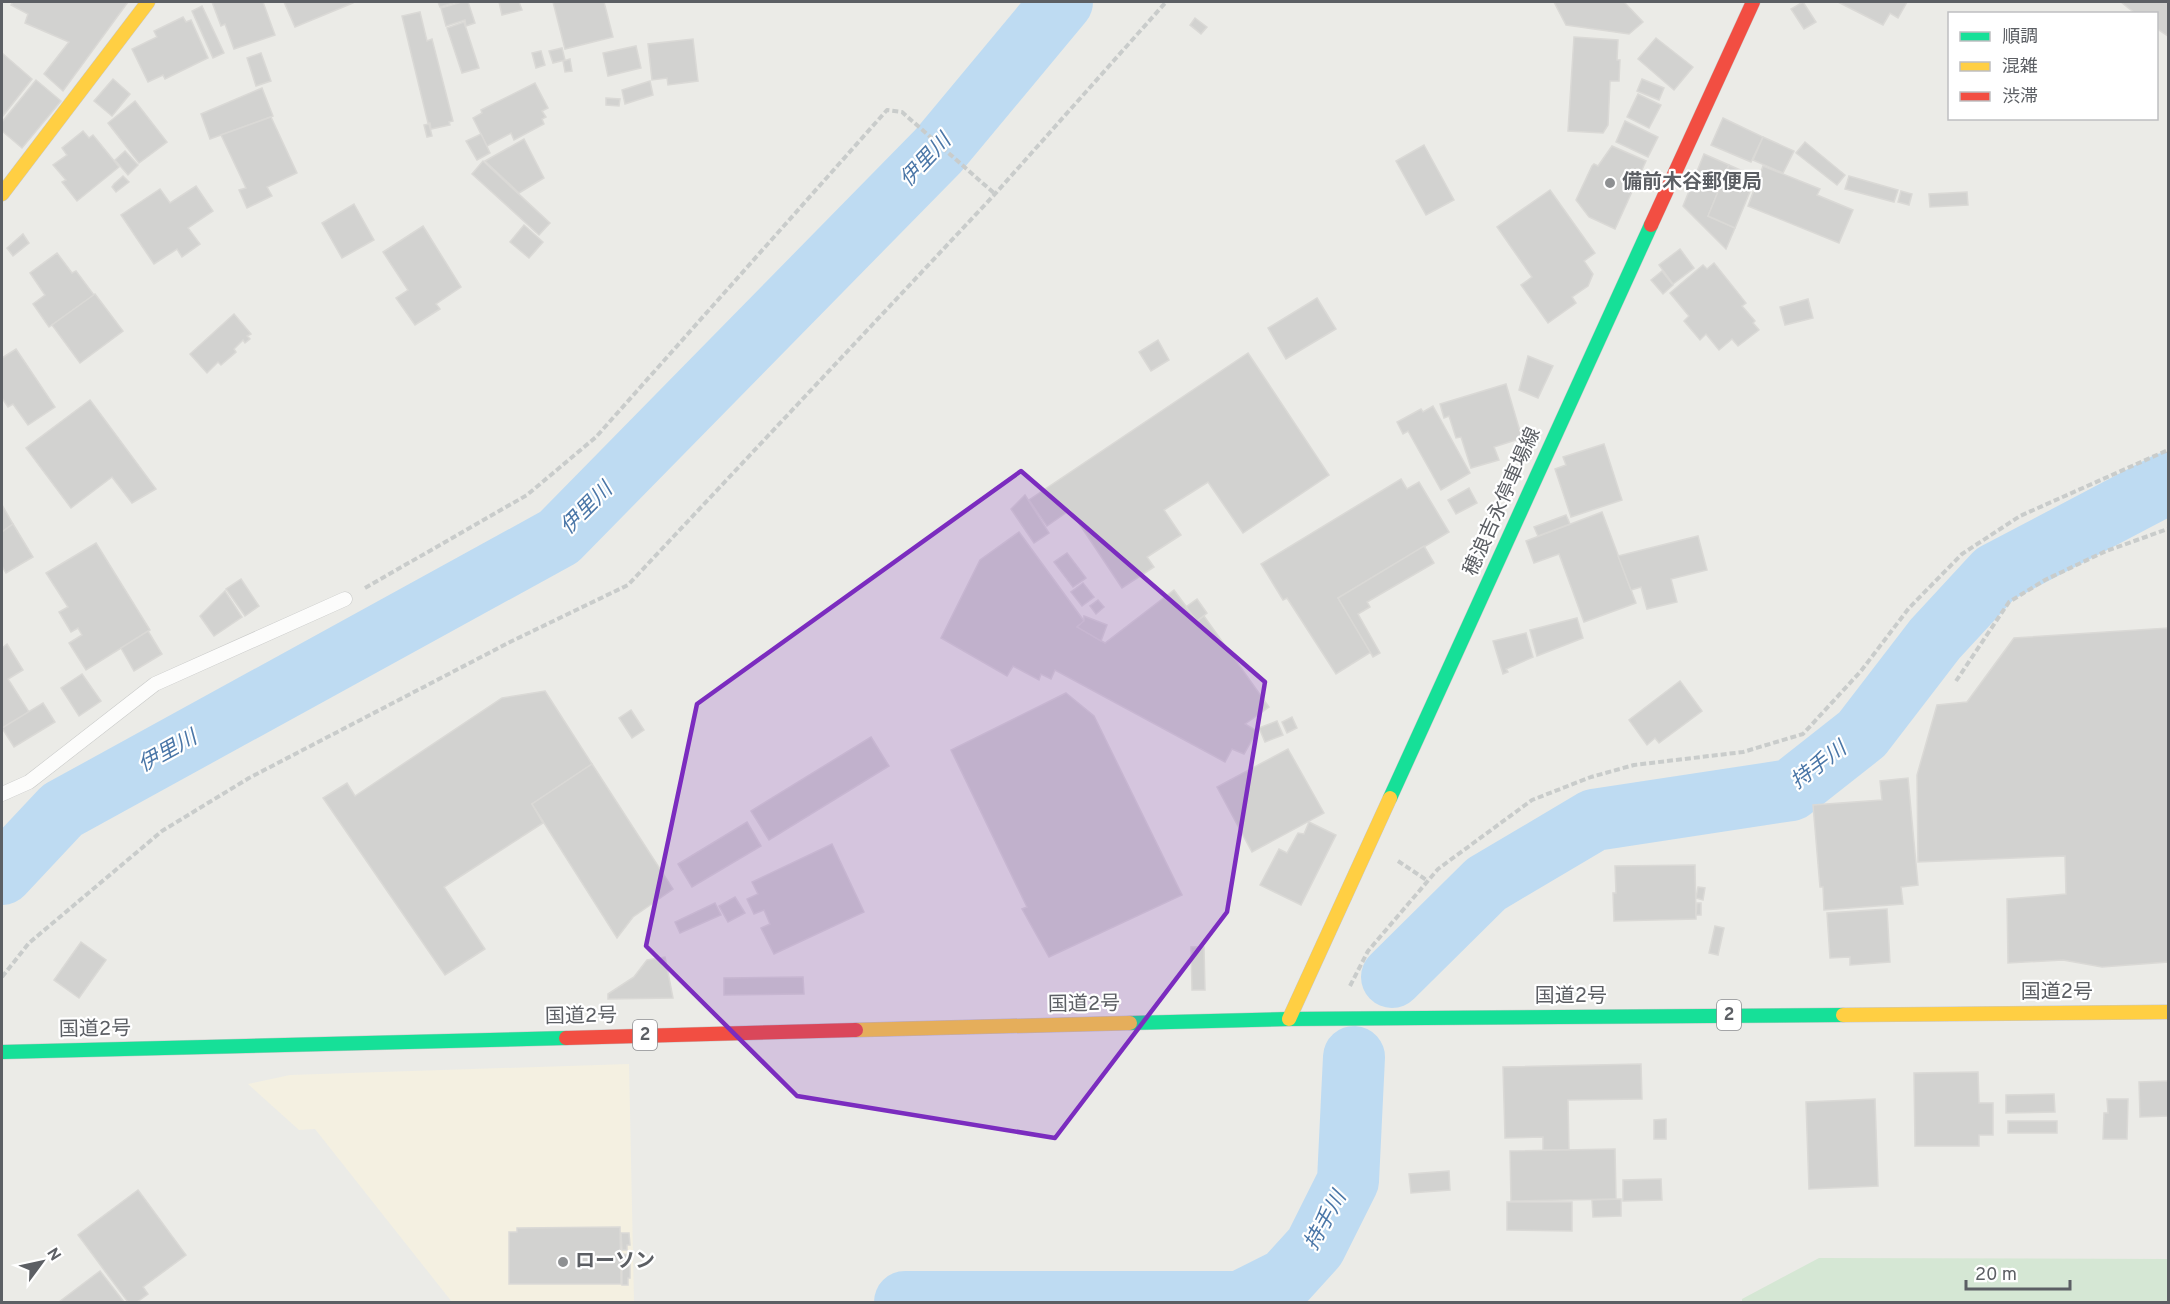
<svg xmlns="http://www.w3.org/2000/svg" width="2170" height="1304" viewBox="0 0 2170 1304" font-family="Overpass,'Noto Sans JP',sans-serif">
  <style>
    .commercial { fill: #f4f0e1 }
    .green { fill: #d5e7d4 }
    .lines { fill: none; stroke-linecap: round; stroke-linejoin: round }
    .river { stroke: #bedbf2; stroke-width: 62 }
    .building { fill: #d2d2d0; stroke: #dad9d6; stroke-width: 1.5 }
    .lane-casing { stroke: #c8c9c8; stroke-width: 15 }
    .fast-casing { stroke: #c7c7c7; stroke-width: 15 }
    .slow-casing { stroke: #c7c7c7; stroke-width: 15 }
    .jam-casing { stroke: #c7c7c7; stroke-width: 15 }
    .path { stroke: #c9cccb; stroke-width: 4; stroke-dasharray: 6 3; stroke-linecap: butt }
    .lane { stroke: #fcfcfb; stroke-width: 14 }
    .fast { stroke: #16e098; stroke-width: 14 }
    .slow { stroke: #ffcf43; stroke-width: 14 }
    .jam { stroke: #f24e42; stroke-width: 14 }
    .marked { fill: #7b2cbf; fill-opacity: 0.2; stroke: #7b2cbf; stroke-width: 4.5; stroke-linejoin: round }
    .poi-dot { fill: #8e9092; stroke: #fff; stroke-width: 2 }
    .labels { text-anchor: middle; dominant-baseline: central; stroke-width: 4.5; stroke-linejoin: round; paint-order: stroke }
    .shield { fill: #fff; stroke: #8d8f92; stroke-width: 1.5 }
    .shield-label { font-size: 18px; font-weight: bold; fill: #5c5f64 }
    .poi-label { font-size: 20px; font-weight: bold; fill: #5c5f64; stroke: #fff; text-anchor: start }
    .street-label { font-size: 20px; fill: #5c5f64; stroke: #fff }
    .water-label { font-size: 21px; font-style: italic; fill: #4a76a7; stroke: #fff }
  </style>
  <rect width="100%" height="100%" fill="#ebebe7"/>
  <polygon class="commercial" points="629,1064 634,1302 452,1302 315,1129 299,1130 248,1084 290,1075"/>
  <polygon class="green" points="1819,1258 2168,1259 2168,1302 1742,1302 1742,1299"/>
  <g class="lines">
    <g class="river">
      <polyline points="2,874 62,810 559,537 938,151 1062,2"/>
      <polyline points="1392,977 1486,884 1594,820 1791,790 1862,734 1935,639 1995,574 2168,483"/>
      <polyline points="905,1302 1240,1302 1286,1279 1315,1247 1348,1181 1354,1057"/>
    </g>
  </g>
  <g class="building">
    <polygon points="13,2 128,2 63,91 44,74 69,42 25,23 28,14 11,5"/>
    <polygon points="212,2 263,2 275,35 234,49 225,24 221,26"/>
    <polygon points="284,2 353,2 353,3 295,27"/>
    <polygon points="438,2 456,2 440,7"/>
    <polygon points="462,2 468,2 475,23 466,26 465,20 446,26 441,8"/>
    <polygon points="499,2 519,2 522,10 502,15"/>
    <polygon points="553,2 604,2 613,37 565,49"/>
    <polygon points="1554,2 1624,2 1643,22 1629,34 1566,25"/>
    <polygon points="1803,2 1816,22 1804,29 1791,9"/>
    <polygon points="1838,2 1907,2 1898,18 1890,13 1883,25"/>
    <polygon points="2121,2 2168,2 2168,36 2156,28 2156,14 2136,14"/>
    <polygon points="202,6 224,53 213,58 192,11"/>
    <polygon points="420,12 427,41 432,39 453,121 449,122 450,125 431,129 430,123 428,123 402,16"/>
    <polygon points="183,17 186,22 191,20 208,58 165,79 163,75 148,82 132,49 157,37 154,31"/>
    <polygon points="1195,18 1207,27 1201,34 1190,25"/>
    <polygon points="464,22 479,68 462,73 447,28"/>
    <polygon points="1574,37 1618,40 1617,60 1620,60 1619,81 1610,81 1608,125 1603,133 1568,131"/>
    <polygon points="1656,38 1693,67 1674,90 1638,59"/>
    <polygon points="693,39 698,81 668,85 667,78 652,80 648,44"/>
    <polygon points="636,46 641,68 608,76 603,53"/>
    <polygon points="562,48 565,60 553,63 549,51"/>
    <polygon points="541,51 545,65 536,68 532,53"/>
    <polygon points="2,53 32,79 2,117"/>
    <polygon points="261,53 271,81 256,86 247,58"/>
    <polygon points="570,59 572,71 565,72 563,61"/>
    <polygon points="113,79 130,94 112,116 94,101"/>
    <polygon points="1642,79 1664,88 1659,100 1637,91"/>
    <polygon points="36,80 61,101 22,148 2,131 2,122"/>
    <polygon points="650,81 653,95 625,104 622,90"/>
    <polygon points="535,83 548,108 542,111 546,117 542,119 544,124 514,140 511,133 487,146 473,118 482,113 481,110"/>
    <polygon points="262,88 273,116 210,139 201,114"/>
    <polygon points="1638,94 1661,105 1649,128 1627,117"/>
    <polygon points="606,98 620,99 619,106 606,105"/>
    <polygon points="135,101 167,142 139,163 108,123"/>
    <polygon points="271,117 297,173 267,187 272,196 247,208 239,190 246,188 221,135"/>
    <polygon points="1723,118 1763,137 1751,162 1711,145"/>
    <polygon points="1625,121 1658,137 1648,157 1616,142"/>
    <polygon points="429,124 432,136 427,137 424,125"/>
    <polygon points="83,131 89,138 93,135 119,167 77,201 62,182 66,180 53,165 67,155 62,148"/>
    <polygon points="481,134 490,153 477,160 466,141"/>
    <polygon points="1763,137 1794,151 1783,173 1753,160"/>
    <polygon points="524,139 544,178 519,193 485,161"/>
    <polygon points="1805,142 1845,175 1837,185 1796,153"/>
    <polygon points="1424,145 1454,200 1426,215 1396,161"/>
    <polygon points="1612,146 1646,161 1615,229 1589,217 1576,200 1592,166 1594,164 1598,166"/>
    <polygon points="125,151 138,165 128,175 115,160"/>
    <polygon points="1704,154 1729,165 1708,216 1735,228 1726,249 1683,206"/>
    <polygon points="483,161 550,223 539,235 472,174"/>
    <polygon points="1729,165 1756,177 1735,228 1708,216"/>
    <polygon points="1763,166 1820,189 1817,195 1853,210 1839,243 1748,206"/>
    <polygon points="123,176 129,182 116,192 112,187 114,184"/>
    <polygon points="1849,176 1898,190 1894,202 1845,189"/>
    <polygon points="196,186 213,211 188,228 200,244 182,257 177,249 154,264 121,215 160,189 170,203"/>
    <polygon points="1550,190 1595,253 1584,261 1593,274 1588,286 1572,297 1576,303 1548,323 1521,285 1532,277 1497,227"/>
    <polygon points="1901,191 1912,194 1909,205 1898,202"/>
    <polygon points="1967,192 1968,205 1930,207 1929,194"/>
    <polygon points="354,204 374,240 342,258 322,223"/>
    <polygon points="524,225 543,242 529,258 510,242"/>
    <polygon points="423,226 461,287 436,304 440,309 415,325 396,298 408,290 383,252"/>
    <polygon points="23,234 29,243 13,256 7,248"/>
    <polygon points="1680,249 1694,268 1673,284 1659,265"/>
    <polygon points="57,253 72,273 76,271 94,295 49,327 33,304 45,295 30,273"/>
    <polygon points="1714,263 1746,303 1742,306 1755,321 1753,323 1759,330 1738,346 1732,339 1719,350 1706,334 1700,340 1684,321 1689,316 1670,293 1703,265 1707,269"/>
    <polygon points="1662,271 1673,285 1663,294 1651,280"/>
    <polygon points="95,294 123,331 80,363 52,325"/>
    <polygon points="1317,298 1336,329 1286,359 1268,328"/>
    <polygon points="1808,299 1813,318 1785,325 1780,307"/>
    <polygon points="234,314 251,334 247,336 250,339 245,343 243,340 234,349 236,352 221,365 218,362 207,373 190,354"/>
    <polygon points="1158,340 1169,360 1151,371 1139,352"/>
    <polygon points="16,349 55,407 28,425 13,404 8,407 2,398 2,358"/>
    <polygon points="1248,353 1329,475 1243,533 1208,482 1164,510 1181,535 1147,557 1154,567 1122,588 1070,510 1047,526 1029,500"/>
    <polygon points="1528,356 1553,366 1538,398 1519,390"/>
    <polygon points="1506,384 1522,438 1494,447 1499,460 1471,468 1461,437 1456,438 1449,416 1444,418 1440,404"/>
    <polygon points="90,400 156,489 132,503 112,477 71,508 26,448"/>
    <polygon points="1433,406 1470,473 1441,490 1408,431 1403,434 1397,422 1421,409 1423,412"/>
    <polygon points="1604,444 1622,500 1571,517 1555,469 1566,465 1563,457"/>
    <polygon points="1401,479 1407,489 1419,482 1449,532 1338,598 1371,652 1336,674 1287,598 1283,600 1261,564"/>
    <polygon points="1469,488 1477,503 1456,514 1448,500"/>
    <polygon points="1025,495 1049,533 1034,543 1011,509"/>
    <polygon points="2,505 13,524 2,532"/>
    <polygon points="1602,512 1636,603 1584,622 1559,554 1534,563 1526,541"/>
    <polygon points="1566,515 1570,524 1538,536 1534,527"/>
    <polygon points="13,524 33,557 6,573 2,566 2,532"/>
    <polygon points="1019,532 1084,621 1077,627 1105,643 1174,590 1197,621 1204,616 1269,707 1245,724 1257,731 1244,754 1232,749 1225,762 1055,670 1051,679 1041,674 1039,680 1013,666 1007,676 941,638 980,560"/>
    <polygon points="1698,536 1707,570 1671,579 1677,602 1647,609 1641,587 1631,590 1618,556"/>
    <polygon points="96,543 150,630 86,670 69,643 82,635 78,628 71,632 59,612 68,607 46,573"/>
    <polygon points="1424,546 1434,563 1367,602 1370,607 1358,614 1380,653 1373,657 1338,598"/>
    <polygon points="1067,553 1086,578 1073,587 1054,562"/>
    <polygon points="241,579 259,606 245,616 226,589"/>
    <polygon points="1083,583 1094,597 1082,606 1071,592"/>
    <polygon points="225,591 242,617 214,636 200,616"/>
    <polygon points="1197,599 1207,613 1197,621 1186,607"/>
    <polygon points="1098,600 1104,607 1096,614 1090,606"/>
    <polygon points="1084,616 1107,625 1101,641 1077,627 1084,621"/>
    <polygon points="1577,618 1583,638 1537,656 1530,630"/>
    <polygon points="2168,628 2168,962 2102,967 2063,960 2008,963 2007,899 2066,894 2065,856 1918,862 1917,775 1937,705 1967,702 2014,638"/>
    <polygon points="148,631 162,654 134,671 121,648"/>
    <polygon points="1526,633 1533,657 1506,669 1508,672 1503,674 1493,641"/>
    <polygon points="7,644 23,670 8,679 29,712 2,729 2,648"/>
    <polygon points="82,674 101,701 79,716 61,688"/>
    <polygon points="1680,681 1702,711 1659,743 1655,738 1647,745 1629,720"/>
    <polygon points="545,691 592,764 532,804 543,823 444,887 485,949 445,975 323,798 347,783 355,796 502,698"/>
    <polygon points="1066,693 1094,716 1182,895 1049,957 1022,909 1027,907 951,750"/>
    <polygon points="43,703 55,722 14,747 2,728"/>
    <polygon points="631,710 644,730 632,738 619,718"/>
    <polygon points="1292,717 1297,728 1287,733 1282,722"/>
    <polygon points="1277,721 1283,735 1265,742 1259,728"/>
    <polygon points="871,737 889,766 769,840 751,811"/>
    <polygon points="1288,749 1324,813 1252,852 1217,787"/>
    <polygon points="592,764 673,889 633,917 617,938 532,804"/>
    <polygon points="1908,778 1918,885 1901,887 1903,904 1824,910 1823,887 1820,887 1813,805 1882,800 1880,781"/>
    <polygon points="747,822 761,846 692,887 678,864"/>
    <polygon points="1309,822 1336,835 1301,905 1260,885 1279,849 1287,853 1298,833 1304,834"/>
    <polygon points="832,844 864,912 774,954 761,928 770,924 764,910 754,914 747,899 758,894 752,882"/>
    <polygon points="1695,865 1696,919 1614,921 1613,893 1616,893 1615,866"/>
    <polygon points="1698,887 1705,888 1703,900 1696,898"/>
    <polygon points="735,897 745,913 728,922 719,906"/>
    <polygon points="715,903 721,915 680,933 675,922"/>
    <polygon points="1697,903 1701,903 1701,915 1696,915"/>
    <polygon points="1887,909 1890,962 1850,965 1850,957 1830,958 1827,913"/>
    <polygon points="1715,926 1724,928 1718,955 1709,953"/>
    <polygon points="81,942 106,960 79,998 54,980"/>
    <polygon points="1191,947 1204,947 1205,990 1192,990"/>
    <polygon points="665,957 673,998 608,999 608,994 634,977 647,960"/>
    <polygon points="803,977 804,994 724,995 724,978"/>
    <polygon points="1641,1064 1642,1099 1568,1100 1569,1150 1543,1150 1543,1137 1505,1138 1503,1067"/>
    <polygon points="1978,1072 1979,1103 1993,1103 1993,1135 1979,1135 1979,1146 1915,1146 1914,1073"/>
    <polygon points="2168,1081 2168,1116 2140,1117 2139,1082"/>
    <polygon points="2054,1094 2055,1112 2006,1113 2006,1095"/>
    <polygon points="1875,1099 1878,1186 1809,1189 1806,1102"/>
    <polygon points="2107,1099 2128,1099 2127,1139 2103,1139 2104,1113 2108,1113"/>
    <polygon points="1666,1119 1666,1139 1654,1139 1654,1120"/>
    <rect x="2008" y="1121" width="49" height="12"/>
    <polygon points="1615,1149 1616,1199 1511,1201 1510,1151"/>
    <polygon points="1449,1171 1450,1190 1411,1193 1409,1174"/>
    <polygon points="1661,1179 1662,1200 1623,1201 1623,1180"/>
    <polygon points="138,1190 186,1255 143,1287 148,1294 137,1302 128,1302 78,1235"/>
    <polygon points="1621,1199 1621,1216 1593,1217 1592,1200"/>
    <polygon points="1507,1202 1572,1202 1572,1231 1507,1230"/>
    <polygon points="620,1227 621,1284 509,1284 509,1232 517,1232 517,1228"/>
    <polygon points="621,1233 629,1233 630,1245 627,1245 627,1250 622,1250"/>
    <polygon points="622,1254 630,1255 630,1278 628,1278 628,1285 622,1285"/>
    <polygon points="100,1271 124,1302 59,1302"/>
  </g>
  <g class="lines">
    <g class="lane-casing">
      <polyline id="lane" points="2,794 29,782 155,684 345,599"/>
    </g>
    <g class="fast-casing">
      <g id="fast">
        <polyline points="1390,798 1651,225"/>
        <polyline points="1130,1023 1289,1019 1843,1015"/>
        <polyline points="2,1052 566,1038"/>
      </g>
    </g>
    <g class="slow-casing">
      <g id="slow">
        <polyline points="2,194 148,2"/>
        <polyline points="1843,1015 2168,1012"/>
        <polyline points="1289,1019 1390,798"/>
        <polyline points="856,1030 1130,1023"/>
      </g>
    </g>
    <g class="jam-casing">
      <g id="jam">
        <polyline points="1651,225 1753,2"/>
        <polyline points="566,1038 856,1030"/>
      </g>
    </g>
    <g class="path">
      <polyline points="365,588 527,495 596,437 887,110 902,112 995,194"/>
      <polyline points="1956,681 2009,602 2045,580 2106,551 2168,529"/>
      <polyline points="1398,861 1428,881"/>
      <polyline points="2,977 29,943 162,831 249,778 510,642 628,585 995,194 1166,2"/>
      <polyline points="1350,986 1368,951 1438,869 1532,800 1591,777 1634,765 1743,752 1803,734 1861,671 1909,608 1962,554 2020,516 2168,450"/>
    </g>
    <use href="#lane" class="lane"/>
    <use href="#fast" class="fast"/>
    <use href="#slow" class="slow"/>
    <use href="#jam" class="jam"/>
  </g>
  <path class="marked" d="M1021 471 1265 682 1227 912 1055 1138 797 1096 646 946 697 704Z"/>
  <g class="poi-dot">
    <circle cx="1610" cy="183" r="6"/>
    <circle cx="563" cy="1262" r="6"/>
  </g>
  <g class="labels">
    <g class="shield">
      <rect x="1717" y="1000" width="24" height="30" rx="4.5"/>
      <rect x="633" y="1020" width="24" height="30" rx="4.5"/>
    </g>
    <g class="shield-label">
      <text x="1729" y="1015">2</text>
      <text x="645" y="1035">2</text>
    </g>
    <g class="poi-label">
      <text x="1622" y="183">備前木谷郵便局</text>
      <text x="575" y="1262">ローソン</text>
    </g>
    <g class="street-label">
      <text transform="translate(1503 502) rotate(-66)">穂浪吉永停車場線</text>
      <text x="2057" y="993">国道2号</text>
      <text x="1571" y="997">国道2号</text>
      <text transform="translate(1084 1005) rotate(-1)">国道2号</text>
      <text transform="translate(581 1017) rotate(-1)">国道2号</text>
      <text transform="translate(95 1030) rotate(-1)">国道2号</text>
    </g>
    <g class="water-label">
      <text transform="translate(926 161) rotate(-47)">伊里川</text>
      <text transform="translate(587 509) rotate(-45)">伊里川</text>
      <text transform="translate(168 752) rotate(-29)">伊里川</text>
      <text transform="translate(1819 766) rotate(-37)">持手川</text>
      <text transform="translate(1326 1221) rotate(-61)">持手川</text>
    </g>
  </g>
  <rect width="2170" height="1304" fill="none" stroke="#5c5f64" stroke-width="6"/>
  <rect x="1948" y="12" width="210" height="108" fill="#ffffff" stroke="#bebfc1" stroke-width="1.5"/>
  <rect x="1960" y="32" width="30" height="9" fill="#16e098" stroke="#bebfc1" stroke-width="1.5"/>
  <text x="2002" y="42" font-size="18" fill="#5c5f64">順調</text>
  <rect x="1960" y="62" width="30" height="9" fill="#ffcf43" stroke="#bebfc1" stroke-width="1.5"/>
  <text x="2002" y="72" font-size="18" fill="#5c5f64">混雑</text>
  <rect x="1960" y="92" width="30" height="9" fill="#f24e42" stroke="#bebfc1" stroke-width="1.5"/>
  <text x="2002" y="102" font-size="18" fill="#5c5f64">渋滞</text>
  <g transform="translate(42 1262) rotate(57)" stroke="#ffffff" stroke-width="4.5" paint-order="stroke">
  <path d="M0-4.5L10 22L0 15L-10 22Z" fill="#5c5f64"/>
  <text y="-9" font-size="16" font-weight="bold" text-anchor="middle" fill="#5c5f64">N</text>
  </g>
  <path d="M1966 1280v9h104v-9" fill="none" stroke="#5c5f64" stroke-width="3"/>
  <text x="1975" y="1280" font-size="18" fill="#5c5f64" stroke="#ffffff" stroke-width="4.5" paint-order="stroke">20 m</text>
</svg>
